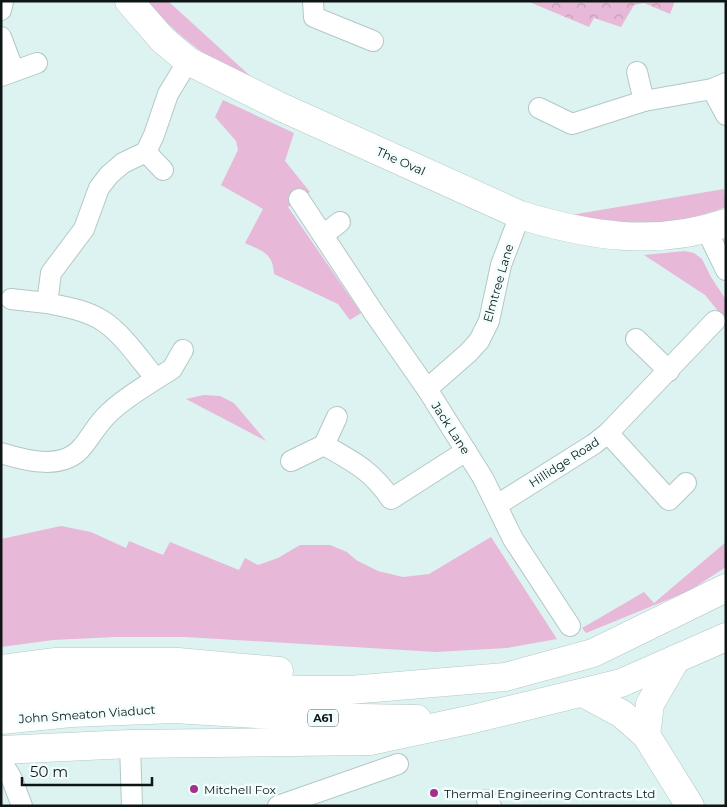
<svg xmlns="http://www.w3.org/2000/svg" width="727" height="807" viewBox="0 0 727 807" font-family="Montserrat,sans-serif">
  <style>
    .grass { fill: #e8b8d8 }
    .forest { fill: url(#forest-crowns) }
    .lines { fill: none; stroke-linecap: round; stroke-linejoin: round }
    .street-casing { stroke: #b2c8c6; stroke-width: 22 }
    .secondary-casing { stroke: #b2c8c6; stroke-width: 29 }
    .highway-casing { stroke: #b2c8c6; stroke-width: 29 }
    .street { stroke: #fff; stroke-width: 20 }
    .secondary { stroke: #fff; stroke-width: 28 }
    .highway { stroke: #fff; stroke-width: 28 }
    .poi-dot { fill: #a5308a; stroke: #f1fefd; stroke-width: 2 }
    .labels { text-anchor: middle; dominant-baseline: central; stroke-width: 5; stroke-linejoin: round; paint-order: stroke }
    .shield { fill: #f1fefd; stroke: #525b5b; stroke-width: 1 }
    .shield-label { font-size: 11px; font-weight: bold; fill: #0e1515 }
    .street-label { font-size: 12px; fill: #0e1515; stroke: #f1fefd }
    .poi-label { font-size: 12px; fill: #0e1515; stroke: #f1fefd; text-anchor: start }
  </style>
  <defs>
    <pattern id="forest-crowns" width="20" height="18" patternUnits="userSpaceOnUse" patternTransform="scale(1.25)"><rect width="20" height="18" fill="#e8b8d8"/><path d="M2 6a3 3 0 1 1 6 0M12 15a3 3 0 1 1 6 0" fill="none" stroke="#c69db8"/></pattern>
  </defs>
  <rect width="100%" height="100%" fill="#ddf3f1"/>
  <g class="grass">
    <path d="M146 1H168L258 83C243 75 228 68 213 59 188 44 166 23 146 1Z"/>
    <path d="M223 100 294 133 285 161 310 192 288 207 361 313 350 320 338 304 274 274C273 253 262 251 245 243L263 209 221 185 238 150 236 141 215 117Z"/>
    <path d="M724 189 726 207C695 218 661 227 628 225 609 224 590 219 571 215Z"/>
    <polygon points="685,251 694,253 702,259 711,277 726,300 726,315 723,317 705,295 644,255"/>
    <polygon points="204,395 220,396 234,403 266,441 186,399"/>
    <polygon points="61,526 91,532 126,548 129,541 163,555 170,542 239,570 245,558 258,565 278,558 300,545 330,545 347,552 356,560 378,571 403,577 429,574 491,537 557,639 507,648 436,652 185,637 116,637 53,640 1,647 1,539"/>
    <polygon points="726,542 726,567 689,591 586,633 582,628 644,592 654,603"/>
  </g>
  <polygon class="forest" points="527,1 675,1 670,14 644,3 634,5 621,27 594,18 589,27"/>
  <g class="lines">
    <g class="street-casing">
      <g id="street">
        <polyline points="313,1 314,17 373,41"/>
        <polyline points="1,10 3,1"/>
        <polyline points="1,37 14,71"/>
        <polyline points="637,72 644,101"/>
        <polyline points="1,76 37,63"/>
        <polyline points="712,89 726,115"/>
        <polyline points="539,108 572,124 644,101 712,89 726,83"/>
        <polyline points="146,152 163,170"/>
        <polyline points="299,199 374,313 427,389 466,451 483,478 513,539 570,626"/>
        <polyline points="706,229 726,270"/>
        <polyline points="323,235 340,222"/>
        <polyline points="11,299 47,303"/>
        <polyline points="636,339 669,371"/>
        <polyline points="156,379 172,369 183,350"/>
        <polyline points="427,389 468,353 479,341 489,321 501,265 520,215"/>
        <polyline points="608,433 669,500 686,483"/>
        <path d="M324 445C354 462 371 470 391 499L466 451"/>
        <path d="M1 453C27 461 64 471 83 446 92 435 98 423 109 413 122 400 140 389 156 379 141 361 123 334 103 321 86 310 66 307 47 303L51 273 84 229 99 188 109 175 123 163 146 152 154 135 168 94 188 61"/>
        <polyline points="291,461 324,445 337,417"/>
        <polyline points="497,505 594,444 608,433 715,321"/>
        <polyline points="130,744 132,806"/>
        <polyline points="1,768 6,769 11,777 22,806"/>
        <polyline points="487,800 491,806"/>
        <polyline points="278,806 398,764"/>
      </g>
    </g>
    <g class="secondary-casing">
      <g id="secondary">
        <path d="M129 1 163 40 188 61 281 107 520 215C589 236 655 247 726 223"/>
        <polyline points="583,693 622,714 646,735 690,806"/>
        <polyline points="646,735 650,704 676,659"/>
      </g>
    </g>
    <g class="highway-casing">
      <g id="highway">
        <polyline points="1,669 56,662 178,662 279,671"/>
        <polyline points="1,695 64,686 117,684 175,684 301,690 350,690 505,677 593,653 726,588"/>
        <polyline points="1,720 71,713 174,709 304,717 417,719"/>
        <polyline points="1,750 130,744 370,741 473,719 621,683 726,637"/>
      </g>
    </g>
    <use href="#street" class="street"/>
    <use href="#secondary" class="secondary"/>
    <use href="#highway" class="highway"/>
  </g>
  <g class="poi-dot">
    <circle cx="194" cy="789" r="5"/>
    <circle cx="434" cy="793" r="5"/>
  </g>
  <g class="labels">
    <rect class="shield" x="308" y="709.5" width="30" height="17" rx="4"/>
    <g class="shield-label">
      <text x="323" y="718">A61</text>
    </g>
    <g class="street-label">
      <text transform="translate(401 161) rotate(24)">The Oval</text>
      <text transform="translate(498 283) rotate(-74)">Elmtree Lane</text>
      <text transform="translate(451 428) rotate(57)">Jack Lane</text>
      <text transform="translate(564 462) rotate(-33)">Hillidge Road</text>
      <text transform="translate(87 714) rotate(-4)">John Smeaton Viaduct</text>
    </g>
    <g class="poi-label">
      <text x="204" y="789">Mitchell Fox</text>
      <text x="444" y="793">Thermal Engineering Contracts Ltd</text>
    </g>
  </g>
  <rect width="727" height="807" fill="none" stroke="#0e1515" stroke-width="5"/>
  <path d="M22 777v8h130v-8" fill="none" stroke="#0e1515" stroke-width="2.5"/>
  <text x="30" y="777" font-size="15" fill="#0e1515" stroke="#f1fefd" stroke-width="4" paint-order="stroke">50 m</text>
</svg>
